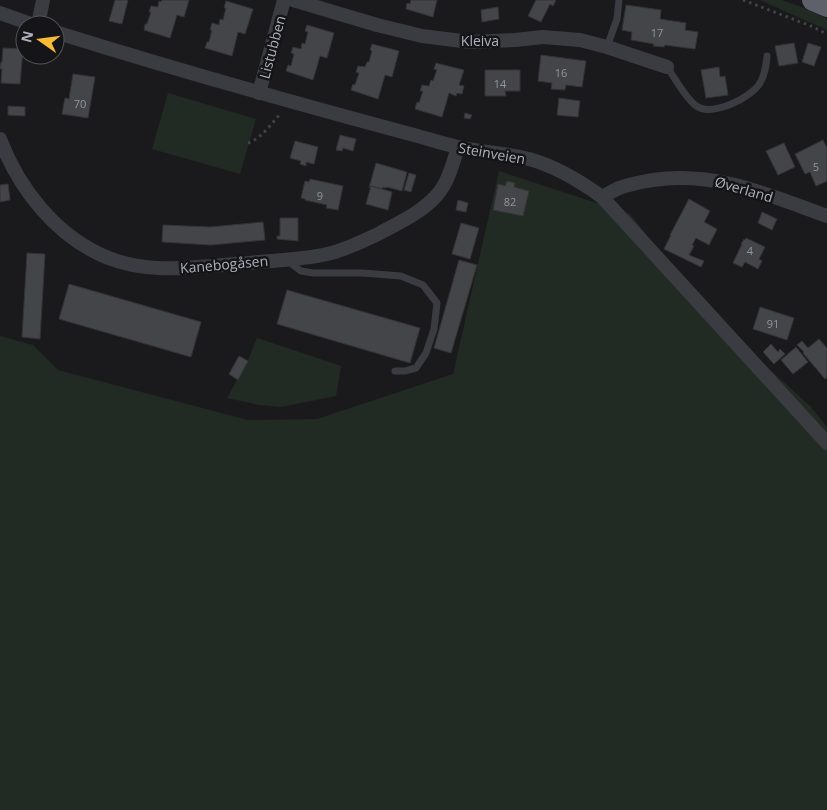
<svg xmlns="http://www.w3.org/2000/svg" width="827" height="810" viewBox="0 0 827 810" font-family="'Open Sans',sans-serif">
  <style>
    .green { fill: #212b23 }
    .building { fill: #444549; stroke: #343438 }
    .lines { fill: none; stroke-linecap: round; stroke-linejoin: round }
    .path { stroke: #414348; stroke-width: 3; stroke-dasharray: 2.5 4; stroke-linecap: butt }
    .service { stroke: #3b3c41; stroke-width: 7 }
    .minor { stroke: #3b3c41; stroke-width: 14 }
    .trunk { stroke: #5e606a; stroke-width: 22 }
    .labels { text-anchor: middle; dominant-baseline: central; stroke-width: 5; stroke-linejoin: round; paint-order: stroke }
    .number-label { font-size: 11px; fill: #92969f }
    .street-label { font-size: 14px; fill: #acb1bc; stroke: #151517 }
  </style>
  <rect width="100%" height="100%" fill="#1a1a1c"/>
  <g class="green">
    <polygon points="760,0 782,0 809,10 827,19 827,30"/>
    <polygon points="168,93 256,119 240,174 152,149"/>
    <polygon points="499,171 630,214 710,314 811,407 827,427 827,810 0,810 0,336 33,345 58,370 248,420 317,419 453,374"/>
    <polygon points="257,338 341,366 336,396 281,407 259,405 227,398 248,360"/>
  </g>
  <g class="building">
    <polygon points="115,0 128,0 122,24 109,21"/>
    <polygon points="162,0 189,0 184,17 177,15 170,38 144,30 145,24 147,24 151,12 149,12 151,6 158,7 159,1 161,2"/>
    <polygon points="411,0 437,0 433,17 406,9 407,3 410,4"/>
    <polygon points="536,0 556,0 553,6 550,4 541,22 528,16"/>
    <polygon points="226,1 253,9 245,34 238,32 232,56 205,48 207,42 209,42 212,30 210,30 212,23 219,25 220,19 223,20 226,8 224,8"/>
    <polygon points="626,5 661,10 660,19 686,23 685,30 698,32 695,49 665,45 664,47 653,46 654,44 631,40 632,32 622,30"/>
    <polygon points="498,7 499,19 482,22 481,10"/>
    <polygon points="307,25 334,33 327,58 320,56 313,80 286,71 288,65 291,66 294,54 291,53 293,47 301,49 302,43 305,44 308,32 305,31"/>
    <polygon points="794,43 798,63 779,66 775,46"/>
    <polygon points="808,43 821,47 814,66 802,62"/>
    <polygon points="372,44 399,51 392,77 385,75 378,99 351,90 353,84 355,85 359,73 356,72 358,66 365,67 367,62 369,62 372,51 370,50"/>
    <polygon points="3,48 23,49 20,84 1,83 2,69 0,69 1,62 2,62"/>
    <polygon points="541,55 586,61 582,87 566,85 565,90 551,89 552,83 538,81"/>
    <polygon points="436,63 464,70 459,85 464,86 462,94 457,93 456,96 449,93 442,117 415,109 417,102 419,103 423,91 420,91 422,85 429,86 431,80 433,81 437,70 434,69"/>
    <polygon points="719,67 720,77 725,76 728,95 706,98 701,70"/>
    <polygon points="485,70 520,70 520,91 505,91 506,96 485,96"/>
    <polygon points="73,74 95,77 88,118 62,114 65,98 69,99"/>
    <polygon points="559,98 580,101 578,117 557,115"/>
    <polygon points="8,106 25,107 25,116 8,115"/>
    <polygon points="465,113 472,115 470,119 464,118"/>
    <polygon points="340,135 356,139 353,151 343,148 342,151 336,150"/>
    <polygon points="823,140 827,148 827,181 816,186 810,172 805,174 795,154"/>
    <polygon points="295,141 318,147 314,164 306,162 306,166 300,164 301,161 290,158"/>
    <polygon points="784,143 795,167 778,175 766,151"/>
    <polygon points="376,163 407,172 402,191 387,187 386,188 383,187 382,189 371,186 369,188"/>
    <polygon points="409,173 416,175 411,192 404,190"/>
    <polygon points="310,179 343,186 338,210 326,208 327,205 305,200 305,199 301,198 305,181 309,182"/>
    <polygon points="507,181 515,183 514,187 529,191 523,216 493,210 498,184 505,186"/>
    <polygon points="8,184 10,200 0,202 0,185"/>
    <polygon points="371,186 392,192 388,210 366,204"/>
    <polygon points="689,199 710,211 704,222 717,229 709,245 696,238 692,245 694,246 689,255 704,261 701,267 664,249 671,235 670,235"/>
    <polygon points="458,200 468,203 466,212 456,210"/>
    <polygon points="762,212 777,219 772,230 758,223"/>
    <polygon points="280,218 298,218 298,241 277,239 277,236 280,236"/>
    <polygon points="263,222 265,240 211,245 162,242 163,225 210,227"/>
    <polygon points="461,223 479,228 470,259 452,254"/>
    <polygon points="746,238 765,247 759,259 762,261 758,269 745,262 742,267 733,263 742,244 741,244 744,239 745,240"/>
    <polygon points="27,253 45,254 40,339 22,337"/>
    <polygon points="459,260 477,265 451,353 434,348"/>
    <polygon points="69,284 201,322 191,357 59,319"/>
    <polygon points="287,290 420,328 410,363 277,324"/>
    <polygon points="760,307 794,318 787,340 753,329"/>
    <polygon points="819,339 827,348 827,377 825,379 803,353 804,352 797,345 802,341 808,348"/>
    <polygon points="771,344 778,352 780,349 785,354 774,364 763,352"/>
    <polygon points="796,347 808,362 793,374 781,360"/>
    <polygon points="239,356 248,361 238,380 229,374"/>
  </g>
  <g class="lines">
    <g class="path">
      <polyline points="743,0 811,26 827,34"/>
      <path d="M248 143C262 138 271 124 281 113"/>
    </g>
    <g class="service">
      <polyline points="607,47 617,19 619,0"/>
      <path d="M667 67C675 78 684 96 695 105 711 118 751 98 760 83 765 75 766 66 767 56"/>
      <polyline points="290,259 293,265 301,271 313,273 363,273 401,276 423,285 437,303 434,329 426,353 416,368 405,371 395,371"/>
    </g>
    <g class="minor">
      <polyline points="293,0 377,25 422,36 470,42 515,40 543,37 580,40 607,47 667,67"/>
      <polyline points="0,13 34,25"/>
      <polyline points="38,25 43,0"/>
      <path d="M55 32C174 69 294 103 414 135 429 139 443 144 458 147 481 152 506 153 529 159 555 166 580 181 602 197L827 443"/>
      <polyline points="259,93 284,0"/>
      <path d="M0 139C19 189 56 236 106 257 151 276 201 266 248 263 274 260 302 260 327 254 346 250 363 241 380 233 400 222 421 213 437 195 448 183 453 163 458 147"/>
      <path d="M602 197C608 194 614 190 619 188 630 184 642 182 653 180 716 171 769 195 827 216"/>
    </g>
    <polyline class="trunk" points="813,0 827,6"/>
  </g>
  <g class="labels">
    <g class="number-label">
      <text x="657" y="32">17</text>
      <text x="561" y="72">16</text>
      <text x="500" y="83">14</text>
      <text x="80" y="103">70</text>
      <text x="816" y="166">5</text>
      <text x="320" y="195">9</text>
      <text x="510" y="201">82</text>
      <text x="750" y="250">4</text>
      <text x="773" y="323">91</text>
    </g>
    <g class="street-label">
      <text x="480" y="40">Kleiva</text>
      <text transform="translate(272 47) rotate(-75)">Listubben</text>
      <text transform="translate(492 153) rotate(10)">Steinveien</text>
      <text transform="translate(744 189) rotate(16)">Øverland</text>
      <text transform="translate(224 264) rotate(-5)">Kanebogåsen</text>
    </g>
  </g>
  <g transform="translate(40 40) rotate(284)"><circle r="24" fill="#151517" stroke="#515359"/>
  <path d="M0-4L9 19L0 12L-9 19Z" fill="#f8bb36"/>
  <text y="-8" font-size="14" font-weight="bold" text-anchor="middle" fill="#acb1bc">N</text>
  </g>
</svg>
